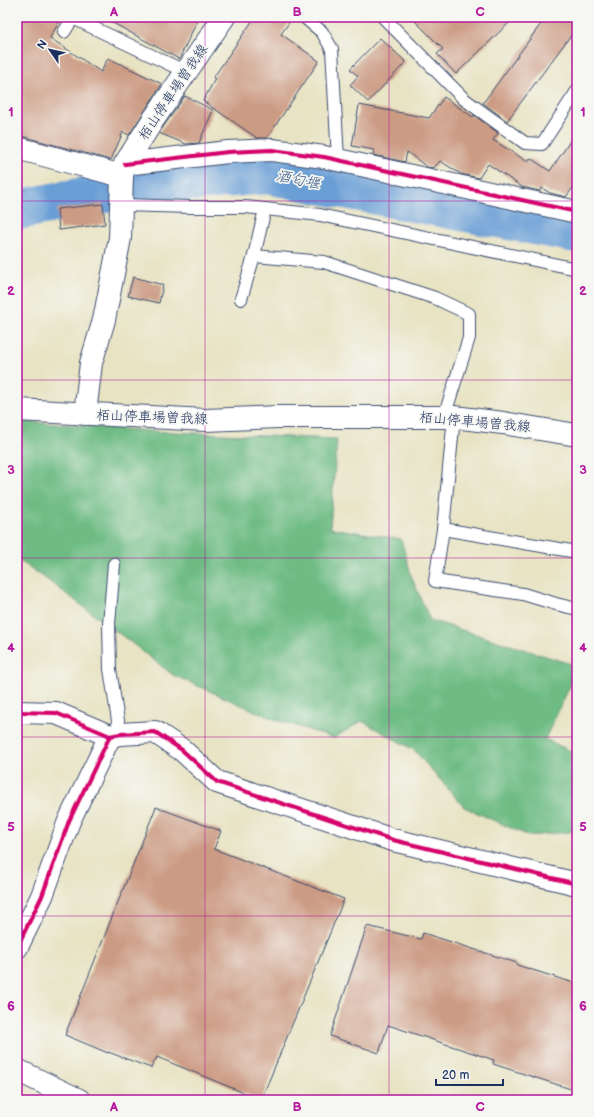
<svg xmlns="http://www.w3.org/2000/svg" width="594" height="1117" viewBox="0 0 594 1117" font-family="'Balsamiq Sans','Klee One',sans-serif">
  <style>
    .forest { fill: #6ebc84; stroke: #447671 }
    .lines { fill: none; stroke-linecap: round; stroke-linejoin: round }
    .river { stroke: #6a9fd6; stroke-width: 40 }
    .building { fill: #cc9b84 }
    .lane-casing { stroke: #3a4a6d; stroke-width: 14 }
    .street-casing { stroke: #3a4a6d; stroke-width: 24 }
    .secondary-casing { stroke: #3a4a6d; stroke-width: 24 }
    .highway-casing { stroke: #3a4a6d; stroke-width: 24 }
    .lane { stroke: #fff; stroke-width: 12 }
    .street { stroke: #fff; stroke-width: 22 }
    .secondary { stroke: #fff; stroke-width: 22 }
    .highway { stroke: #fff; stroke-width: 22 }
    .cycleway-casing { stroke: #f6f6f2; stroke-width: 6 }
    .cycleway { stroke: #d6006c; stroke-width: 4 }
    .grid { fill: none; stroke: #b5179e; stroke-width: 1; stroke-opacity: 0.55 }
    .labels { text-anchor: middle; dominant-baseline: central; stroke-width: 3.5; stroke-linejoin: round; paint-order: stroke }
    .street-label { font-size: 14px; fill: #1b2f5e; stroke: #f6f6f2 }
    .water-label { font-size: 15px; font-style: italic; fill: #375688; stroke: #f6f6f2 }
    .neatline { fill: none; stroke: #b5179e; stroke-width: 1.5 }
    .grid-label { font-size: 13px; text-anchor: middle; font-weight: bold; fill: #b5179e }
  </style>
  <rect width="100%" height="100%" fill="#f6f6f2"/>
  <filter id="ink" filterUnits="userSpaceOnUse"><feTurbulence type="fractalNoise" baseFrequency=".025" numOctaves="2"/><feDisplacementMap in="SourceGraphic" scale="8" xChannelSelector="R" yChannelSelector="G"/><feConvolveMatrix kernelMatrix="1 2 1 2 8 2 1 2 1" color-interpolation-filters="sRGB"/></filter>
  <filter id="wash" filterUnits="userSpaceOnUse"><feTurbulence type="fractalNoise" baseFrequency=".012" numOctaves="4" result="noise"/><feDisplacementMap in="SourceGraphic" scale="16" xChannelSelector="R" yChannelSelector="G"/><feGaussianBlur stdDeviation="0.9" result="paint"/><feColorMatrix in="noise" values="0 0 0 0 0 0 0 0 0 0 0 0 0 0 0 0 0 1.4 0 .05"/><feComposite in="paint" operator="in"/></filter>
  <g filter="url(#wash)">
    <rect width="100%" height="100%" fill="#e8e3c3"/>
    <polygon class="forest" points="17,421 150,431 337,439 330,528 401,539 412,578 430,620 571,664 571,684 545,739 577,754 577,831 529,836 464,807 414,750 362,721 334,738 271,718 173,675 124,637 45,578 17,559"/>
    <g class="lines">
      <polyline class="river" points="17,210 146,185 267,174 577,233"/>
    </g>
    <g id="blocks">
      <g class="building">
        <polygon points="17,17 62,17 50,38 101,72 108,58 162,84 129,135 123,132 111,160 17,135"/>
        <polygon points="102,17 199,17 179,59"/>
        <polygon points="255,17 293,17 281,34 319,61 267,138 257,138 203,101 215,79 213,78"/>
        <polygon points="411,17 515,17 456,74 437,54 443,49"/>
        <polygon points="546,17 577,17 577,27 507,121 483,103"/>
        <polygon points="380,38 406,62 368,102 350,85 358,76 350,69"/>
        <polygon points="185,96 213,110 199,143 186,144 159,133"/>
        <polygon points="444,97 473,117 474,115 498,133 493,140 528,162 530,158 550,171 577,131 577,182 566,197 550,193 542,188 540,191 522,187 488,164 479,178 461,174 440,161 434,168 427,167 407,152 405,162 373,155 374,150 352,146 359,105 429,118"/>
        <polygon points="103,204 105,224 59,230 57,209"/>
        <polygon points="133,277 163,285 159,303 128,296"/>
        <polygon points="156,807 221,831 214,849 344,899 261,1100 157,1057 151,1068 108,1052 108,1053 65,1035"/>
        <polygon points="367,926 421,939 423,933 517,963 517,965 577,984 577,1091 493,1064 494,1060 388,1025 379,1053 330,1036"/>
      </g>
    </g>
  </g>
  <g filter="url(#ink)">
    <use href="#blocks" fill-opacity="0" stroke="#3a4a6d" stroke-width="1"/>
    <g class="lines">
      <g class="lane-casing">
        <g id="lane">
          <polyline points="304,17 322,32 332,49 338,160"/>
          <polyline points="383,17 464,99 525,143 542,144 577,91"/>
          <polyline points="64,32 73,18 186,72"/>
          <polyline points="122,205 190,207 246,207 320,215 577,269"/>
          <polyline points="254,256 324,262 435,298 469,314 469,338 444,417"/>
          <polyline points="241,299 254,256 265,209"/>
          <polyline points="454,417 443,529 435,581 523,594 556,604 577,609"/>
          <polyline points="443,529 577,552"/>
          <polyline points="114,564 109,624 110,669 120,734"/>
        </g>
      </g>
      <g class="street-casing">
        <g id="street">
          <polyline points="17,148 122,176"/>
          <polyline points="125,164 228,152 272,150 324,157 577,212"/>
          <polyline points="17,712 56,713 110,736 120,734 155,732 182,750 217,782 393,840 577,884"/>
          <polyline points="17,947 42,896 69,821 110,736"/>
        </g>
      </g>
      <g class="secondary-casing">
        <g id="secondary">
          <polyline points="17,410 206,420 278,417 454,417 503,423 577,435"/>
          <polyline points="85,414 91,363 104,320 120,238 122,176 125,164 153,120 224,17"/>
        </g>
      </g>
      <g class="highway-casing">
        <polyline id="highway" points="17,1070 79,1100"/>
      </g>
      <use href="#lane" class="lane"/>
      <use href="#street" class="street"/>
      <use href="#secondary" class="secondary"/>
      <use href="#highway" class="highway"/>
      <g class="cycleway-casing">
        <g id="cycleway">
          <polyline points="125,164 228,152 272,150 324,157 577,212"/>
          <polyline points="17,712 56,713 110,736 120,734 155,732 182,750 217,782 393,840 577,884"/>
          <polyline points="17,947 42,896 69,821 110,736"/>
        </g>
      </g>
      <use href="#cycleway" class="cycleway"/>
    </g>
  </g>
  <path class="grid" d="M205 17V1100M389 17V1100M17 201H577M17 380H577M17 558H577M17 737H577M17 916H577"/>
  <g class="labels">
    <g class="street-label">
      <text transform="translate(173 92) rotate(-56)">栢山停車場曽我線</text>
      <text transform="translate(152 417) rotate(2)">栢山停車場曽我線</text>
      <text transform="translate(475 422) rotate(5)">栢山停車場曽我線</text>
    </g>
    <g class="water-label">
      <text transform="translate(298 180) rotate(11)">酒匂堰</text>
    </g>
  </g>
  <rect width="594" height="1117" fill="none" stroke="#f6f6f2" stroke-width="44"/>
  <g transform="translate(50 50) rotate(304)" stroke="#f6f6f2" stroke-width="3" paint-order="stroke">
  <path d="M0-3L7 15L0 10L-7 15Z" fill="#1b2f5e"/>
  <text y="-6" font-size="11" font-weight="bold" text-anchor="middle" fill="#1b2f5e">N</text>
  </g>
  <path d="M436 1079v6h67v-6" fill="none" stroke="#1b2f5e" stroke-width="2"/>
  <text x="442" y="1079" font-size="12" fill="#1b2f5e" stroke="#f6f6f2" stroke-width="3" paint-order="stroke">20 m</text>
  <rect x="22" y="22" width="550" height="1073" class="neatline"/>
  <g class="grid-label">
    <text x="114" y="16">A</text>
    <text x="297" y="16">B</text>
    <text x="480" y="16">C</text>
    <text x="11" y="116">1</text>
    <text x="583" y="116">1</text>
    <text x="11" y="295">2</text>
    <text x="583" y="295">2</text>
    <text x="11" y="474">3</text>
    <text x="583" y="474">3</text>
    <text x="11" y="652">4</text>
    <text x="583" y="652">4</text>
    <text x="11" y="831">5</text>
    <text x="583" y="831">5</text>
    <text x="11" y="1010">6</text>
    <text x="583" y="1010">6</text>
    <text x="114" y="1111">A</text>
    <text x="297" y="1111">B</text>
    <text x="480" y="1111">C</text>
  </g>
</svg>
